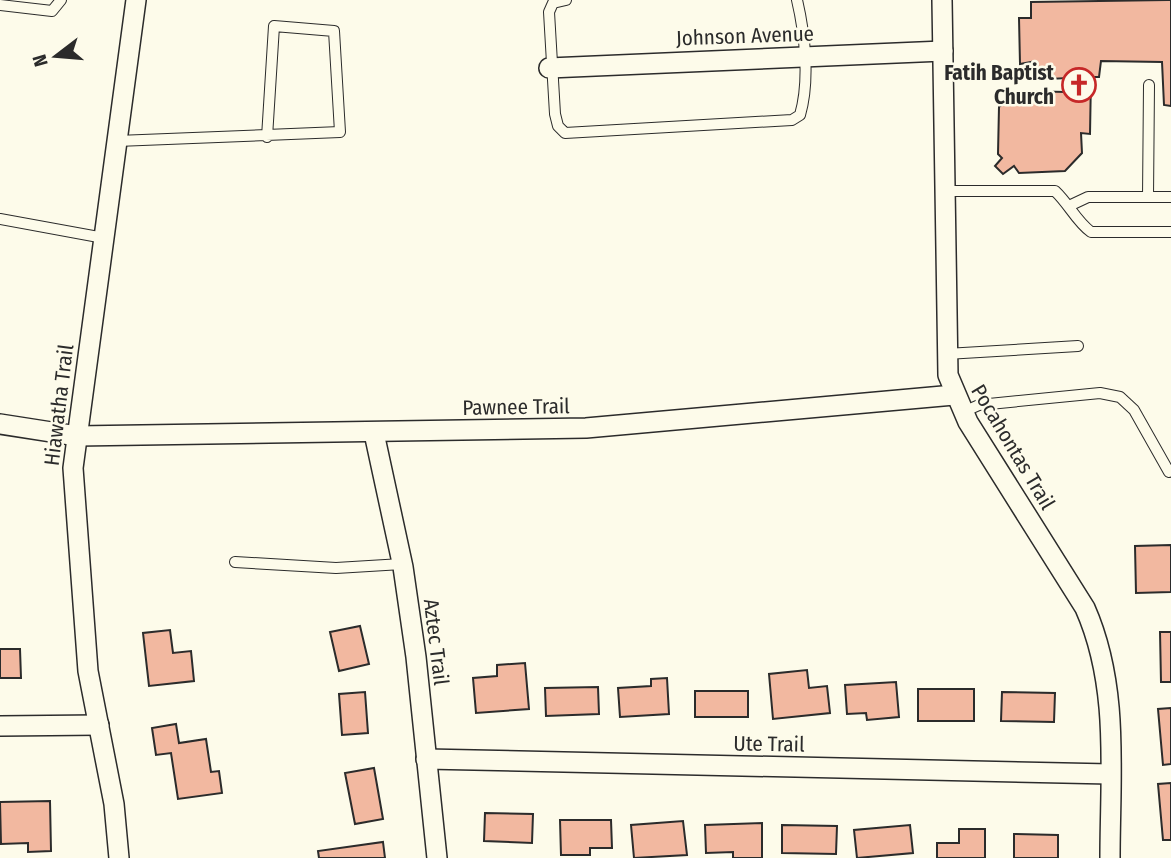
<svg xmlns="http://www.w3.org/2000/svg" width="1171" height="858" viewBox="0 0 1171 858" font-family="'Fira Sans Condensed',sans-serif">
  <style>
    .building { fill: #f2b8a0; stroke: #2b2b2b; stroke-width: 2 }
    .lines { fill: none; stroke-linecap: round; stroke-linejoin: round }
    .lane-casing { stroke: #2b2b2b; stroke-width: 12 }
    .street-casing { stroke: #2b2b2b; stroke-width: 22 }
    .lane { stroke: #fdfbea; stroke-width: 10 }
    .street { stroke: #fdfbea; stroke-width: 19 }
    .labels { text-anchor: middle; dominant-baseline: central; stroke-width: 5; stroke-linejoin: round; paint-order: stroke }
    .street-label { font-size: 21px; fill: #2b2b2b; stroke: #fdfbea }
    .poi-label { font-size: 21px; font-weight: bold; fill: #2b2b2b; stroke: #fdfbea; text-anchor: end }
  </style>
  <rect width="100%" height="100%" fill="#fdfbea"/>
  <g class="building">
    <polygon points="1168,0 1171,0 1171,106 1164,105 1162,62 1101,61 1099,77 1091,77 1090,134 1081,133 1082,153 1065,171 1019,173 1014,166 1003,174 995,166 1002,158 998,154 999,107 1019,91 1067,92 1067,78 1031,80 1031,62 1020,64 1019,18 1031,18 1031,2"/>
    <polygon points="1171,545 1171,592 1136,593 1135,546"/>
    <polygon points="360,626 369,664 339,671 330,632"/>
    <polygon points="170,630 173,653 191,651 194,681 149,686 143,633"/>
    <polygon points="1160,632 1171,632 1171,682 1161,682"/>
    <polygon points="0,649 20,649 21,678 0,678"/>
    <polygon points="525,663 529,709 476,713 473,678 497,676 497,665"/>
    <polygon points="807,670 809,688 827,686 830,713 773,719 769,674"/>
    <polygon points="667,678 669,714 620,717 618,688 651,686 651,679"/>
    <polygon points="896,682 899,717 867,720 866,713 847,714 845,685"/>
    <polygon points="598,687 599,714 546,716 545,688"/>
    <rect x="918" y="689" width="56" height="32"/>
    <rect x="695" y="691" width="53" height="26"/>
    <polygon points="365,692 368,733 342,735 339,694"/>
    <polygon points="1002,692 1055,693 1054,722 1001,721"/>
    <polygon points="1171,708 1171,764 1163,765 1158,709"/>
    <polygon points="176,724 179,743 206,739 211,772 219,771 222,793 178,799 171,753 156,755 152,728"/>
    <polygon points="374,768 383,819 355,824 345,773"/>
    <polygon points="1171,783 1171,840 1163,840 1158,784"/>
    <polygon points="50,801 51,851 28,852 28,843 1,844 0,802"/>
    <polygon points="485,813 533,814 532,843 484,841"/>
    <polygon points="560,820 611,820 612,848 590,848 590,855 561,855"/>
    <polygon points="683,821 687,855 634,858 631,825"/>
    <polygon points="762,823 762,858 733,858 733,852 706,853 705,825"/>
    <polygon points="782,825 837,826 836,854 782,853"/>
    <polygon points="910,825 913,853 857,858 854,830"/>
    <polygon points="959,829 985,829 985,858 937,858 937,843 959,843"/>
    <polygon points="1014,834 1058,835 1058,858 1014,858"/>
    <polygon points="383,842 385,858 319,858 318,851"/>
  </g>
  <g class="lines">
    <g class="lane-casing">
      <g id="lane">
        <path d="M566 0 553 3 549 12 555 114 558 126 565 133 792 120 800 115C810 81 805 34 797 0"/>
        <polyline points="0,5 52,11 61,0"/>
        <polyline points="117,141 340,132 334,31 274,26 267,137"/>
        <path d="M945 191H1055C1069 204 1076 221 1091 232H1171"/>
        <polyline points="1148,197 1149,85"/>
        <polyline points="1071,205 1088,197 1171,197"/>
        <polyline points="0,219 104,238"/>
        <polyline points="946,354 1078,346"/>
        <polyline points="963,412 979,405 1100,393 1120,397 1134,410 1169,472"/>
        <polyline points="235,562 336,568 402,564"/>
      </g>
    </g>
    <g class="street-casing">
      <g id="street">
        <path d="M942 0 948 375 968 422 1085 608C1120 687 1110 774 1110 858"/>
        <polyline points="549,68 943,51"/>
        <polyline points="0,424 77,436 586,428 954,395"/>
        <polyline points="374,433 403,567 416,657 437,858"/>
        <polyline points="0,726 99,725"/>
        <polyline points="426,759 1110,774"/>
        <polyline points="119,858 114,804 88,671 73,468 136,0"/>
      </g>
    </g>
    <use href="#lane" class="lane"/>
    <use href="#street" class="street"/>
  </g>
  <defs>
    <g id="church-ring" transform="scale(1.75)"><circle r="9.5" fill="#fdfbea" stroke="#c62828" stroke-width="1.5"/><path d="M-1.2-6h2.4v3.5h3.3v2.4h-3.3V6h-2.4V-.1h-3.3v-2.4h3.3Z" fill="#c62828"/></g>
  </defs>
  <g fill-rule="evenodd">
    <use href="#church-ring" x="1079" y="85"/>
  </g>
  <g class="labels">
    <g class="street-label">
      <text transform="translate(745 36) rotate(-2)">Johnson Avenue</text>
      <text transform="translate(59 405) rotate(-83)">Hiawatha Trail</text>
      <text transform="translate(516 407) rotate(-1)">Pawnee Trail</text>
      <text transform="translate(1013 447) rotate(59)">Pocahontas Trail</text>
      <text transform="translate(436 642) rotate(83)">Aztec Trail</text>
      <text transform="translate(769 744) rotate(1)">Ute Trail</text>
    </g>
    <g class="poi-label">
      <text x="1054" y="73">Fatih Baptist<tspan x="1054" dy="24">Church</tspan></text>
    </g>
  </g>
  <g transform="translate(56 56) rotate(254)" stroke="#fdfbea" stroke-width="5" paint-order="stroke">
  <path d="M0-5L12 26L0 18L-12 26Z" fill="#2b2b2b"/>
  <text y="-10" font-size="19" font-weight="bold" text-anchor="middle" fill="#2b2b2b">N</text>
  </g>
</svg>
